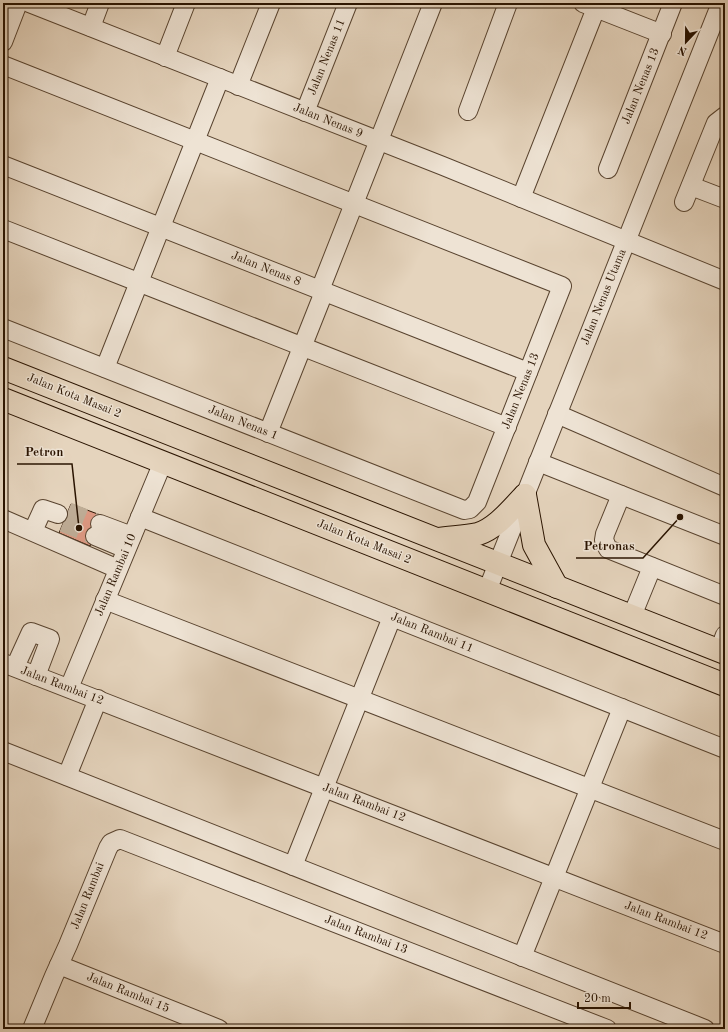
<svg xmlns="http://www.w3.org/2000/svg" width="728" height="1032" viewBox="0 0 728 1032" font-family="'Old Standard TT',serif">
  <style>
    .building { fill: #de9983; stroke: #291300 }
    .lines { fill: none; stroke-linecap: round; stroke-linejoin: round }
    .minor-tunnel { stroke: #bfad97; stroke-width: 18; stroke-dasharray: 18 9; stroke-linecap: butt }
    .minor-casing { stroke: #58432f; stroke-width: 20 }
    .major-casing { stroke: #291300; stroke-width: 24 }
    .minor { stroke: #eee3d4; stroke-width: 18 }
    .major { stroke: #e5d4bd; stroke-width: 22 }
    .labels { text-anchor: middle; dominant-baseline: central; stroke-width: 3; stroke-linejoin: round; paint-order: stroke }
    .street-label { font-size: 12px; fill: #291300; stroke: #eee3d4 }
    .leader { fill: none; stroke: #291300; stroke-width: 1.5 }
    .callout-dot { fill: #291300; stroke: #eee3d4; stroke-width: 1.5 }
    .callout-label { font-size: 13px; text-anchor: middle; font-weight: bold; fill: #291300; stroke: #eee3d4; stroke-width: 3; stroke-linejoin: round; paint-order: stroke }
  </style>
  <rect width="100%" height="100%" fill="#e5d4bd"/>
  <filter id="stains"><feTurbulence type="fractalNoise" baseFrequency=".005" numOctaves="4"/><feColorMatrix values="0 0 0 0 .2 0 0 0 0 .09 0 0 0 0 .02 0 0 0 .5 -.17"/></filter>
  <radialGradient id="worn" r=".72"><stop offset=".6" stop-color="#630" stop-opacity="0"/><stop offset="1" stop-color="#630" stop-opacity=".3"/></radialGradient>
  <polygon class="building" points="71,504 103,516 90,546 59,533"/>
  <g class="lines">
    <g class="minor-tunnel">
      <polyline points="68,511 100,524"/>
      <polyline points="63,523 95,536"/>
    </g>
    <g class="minor-casing">
      <g id="minor">
        <polyline points="29,3 443,166 725,281"/>
        <polyline points="583,3 662,34"/>
        <polyline points="91,27 100,3"/>
        <polyline points="3,42 18,3"/>
        <polyline points="165,57 186,3"/>
        <polyline points="3,65 562,286 477,502 470,509 464,510 3,328"/>
        <polyline points="238,86 271,3"/>
        <polyline points="468,111 508,3"/>
        <polyline points="305,112 348,3"/>
        <polyline points="3,165 528,372"/>
        <polyline points="608,169 673,3"/>
        <polyline points="691,186 725,199"/>
        <polyline points="521,198 598,3"/>
        <polyline points="684,202 716,123 725,116"/>
        <polyline points="3,229 507,427"/>
        <polyline points="320,290 433,3"/>
        <polyline points="105,368 220,78"/>
        <polyline points="557,414 725,487"/>
        <polyline points="268,433 324,292"/>
        <polyline points="538,462 725,536"/>
        <polyline points="621,495 605,534 604,540 608,549 725,596"/>
        <polyline points="140,517 725,749"/>
        <polyline points="3,519 118,569"/>
        <polyline points="100,524 132,536"/>
        <polyline points="33,531 43,509 58,514"/>
        <polyline points="95,536 126,549"/>
        <polyline points="487,591 721,3"/>
        <polyline points="105,600 725,841"/>
        <polyline points="632,616 652,567"/>
        <polyline points="719,651 725,635"/>
        <polyline points="3,663 725,944"/>
        <polyline points="15,667 31,632 50,639 36,676"/>
        <polyline points="69,688 163,462"/>
        <polyline points="3,751 705,1029"/>
        <polyline points="67,776 98,699"/>
        <polyline points="293,866 392,617"/>
        <polyline points="522,957 622,708"/>
        <polyline points="59,965 219,1029"/>
        <polyline points="32,1029 54,976 68,945 108,848 111,843 120,839 607,1029"/>
      </g>
    </g>
    <g class="major-casing">
      <g id="major">
        <polyline points="3,368 725,653"/>
        <polyline points="3,399 725,685"/>
        <polyline points="525,495 534,545 557,587"/>
        <path d="M438 539C451 537 465 537 478 534 497 528 512 508 525 495"/>
      </g>
    </g>
    <use href="#minor" class="minor"/>
    <use href="#major" class="major"/>
  </g>
  <g class="labels">
    <g class="street-label">
      <text transform="translate(327 57) rotate(-68)">Jalan Nenas 11</text>
      <text transform="translate(641 86) rotate(-68)">Jalan Nenas 13</text>
      <text transform="translate(328 121) rotate(22)">Jalan Nenas 9</text>
      <text transform="translate(266 269) rotate(22)">Jalan Nenas 8</text>
      <text transform="translate(604 297) rotate(-68)">Jalan Nenas Utama</text>
      <text transform="translate(521 391) rotate(-68)">Jalan Nenas 13</text>
      <text transform="translate(74 396) rotate(22)">Jalan Kota Masai 2</text>
      <text transform="translate(243 423) rotate(22)">Jalan Nenas 1</text>
      <text transform="translate(364 542) rotate(22)">Jalan Kota Masai 2</text>
      <text transform="translate(116 575) rotate(-67)">Jalan Rambai 10</text>
      <text transform="translate(432 633) rotate(22)">Jalan Rambai 11</text>
      <text transform="translate(62 686) rotate(21)">Jalan Rambai 12</text>
      <text transform="translate(364 803) rotate(21)">Jalan Rambai 12</text>
      <text transform="translate(88 896) rotate(-68)">Jalan Rambai</text>
      <text transform="translate(666 921) rotate(21)">Jalan Rambai 12</text>
      <text transform="translate(366 935) rotate(21)">Jalan Rambai 13</text>
      <text transform="translate(128 993) rotate(22)">Jalan Rambai 15</text>
    </g>
  </g>
  <path class="leader" d="M79 528L72 464H17M680 517L643 558H576"/>
  <g class="callout-dot">
    <circle cx="79" cy="528" r="4"/>
    <circle cx="680" cy="517" r="4"/>
  </g>
  <g class="callout-label">
    <text x="44" y="456">Petron</text>
    <text x="609" y="550">Petronas</text>
  </g>
  <rect width="728" height="1032" fill="none" stroke="#e5d4bd" stroke-width="16"/>
  <rect x="4" y="4" width="720" height="1024" fill="none" stroke="#291300" stroke-width="2"/>
  <rect x="8" y="8" width="712" height="1016" fill="none" stroke="#291300"/>
  <g transform="translate(686 42) rotate(202)" stroke="#eee3d4" stroke-width="3" paint-order="stroke">
  <path d="M0-3L7 15L0 10L-7 15Z" fill="#291300"/>
  <text y="-6" font-size="11" font-weight="bold" text-anchor="middle" fill="#291300">N</text>
  </g>
  <path d="M578 1002v6h52v-6" fill="none" stroke="#291300" stroke-width="2"/>
  <text x="584" y="1002" font-size="12" fill="#291300" stroke="#eee3d4" stroke-width="3" paint-order="stroke">20 m</text>
  <rect width="100%" height="100%" filter="url(#stains)"/>
  <rect width="100%" height="100%" fill="url(#worn)"/>
</svg>
